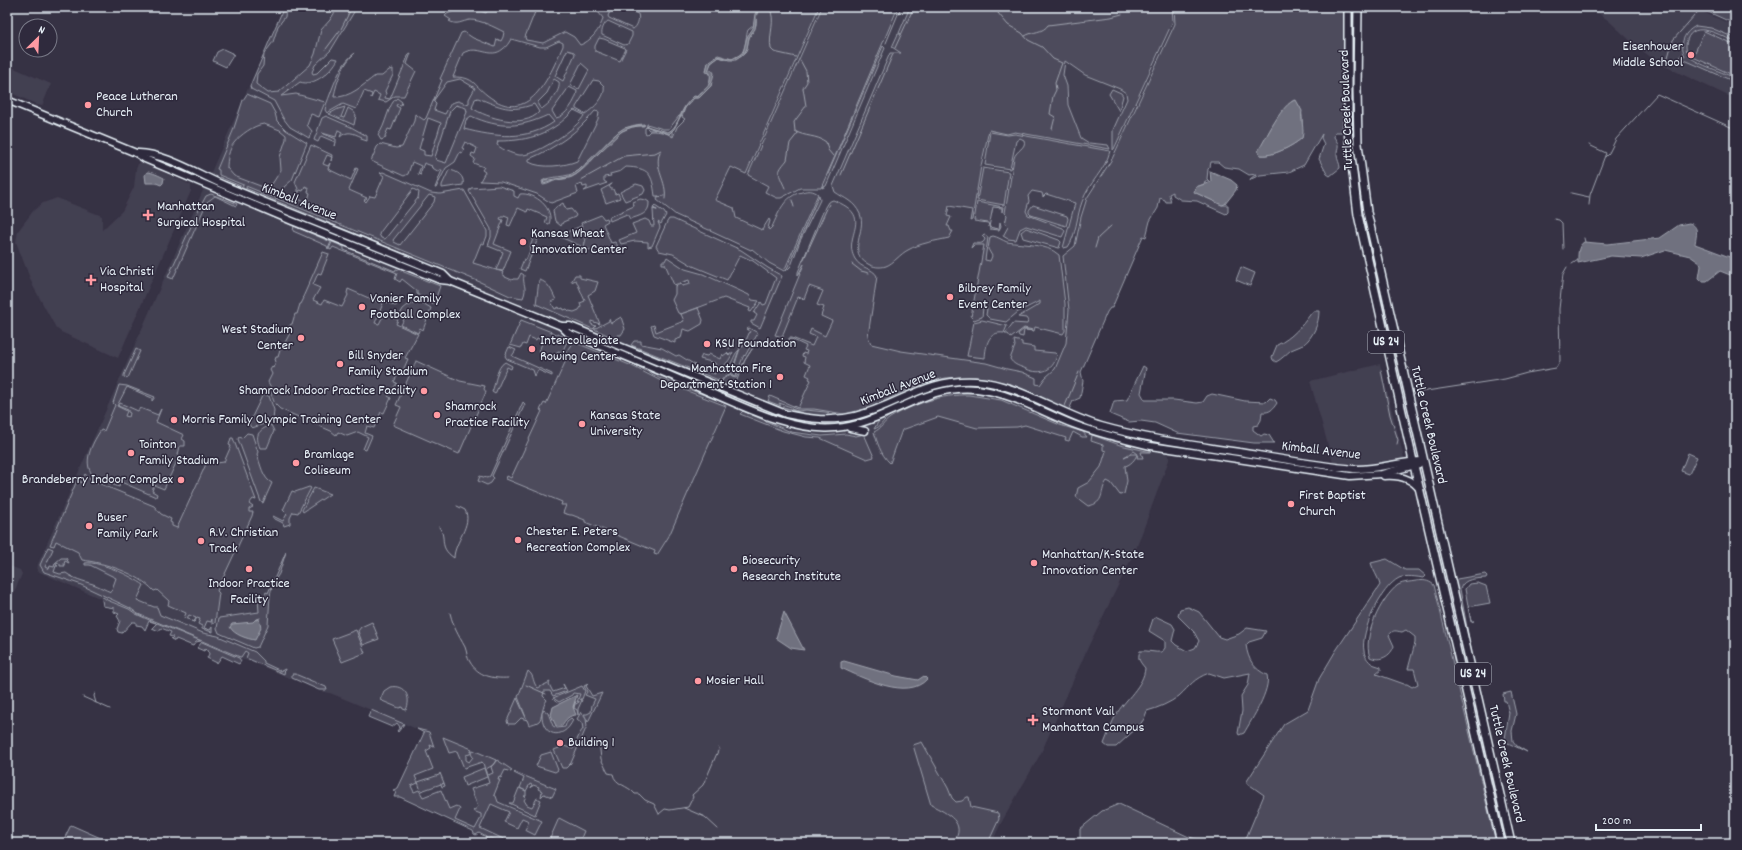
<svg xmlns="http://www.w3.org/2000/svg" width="1742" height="850" viewBox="0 0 1742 850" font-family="Dekko,sans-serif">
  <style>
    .built { fill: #433f51 }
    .green { fill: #4d4b5c; stroke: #9a9eaa; fill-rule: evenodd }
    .water { fill: #70717f; stroke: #a0a4af }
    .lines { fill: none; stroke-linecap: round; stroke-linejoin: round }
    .stream { stroke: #a0a4af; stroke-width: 1 }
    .major-casing { stroke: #e8f1f8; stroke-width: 9 }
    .highway-casing { stroke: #e8f1f8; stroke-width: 10 }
    .major { stroke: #2f2a3d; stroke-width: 6 }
    .highway { stroke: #2f2a3d; stroke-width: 7 }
    .poi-dot { fill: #ff9aa2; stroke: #2f2a3d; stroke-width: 1.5 }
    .labels { text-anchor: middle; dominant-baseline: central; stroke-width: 3; stroke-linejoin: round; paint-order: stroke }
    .shield { fill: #2f2a3d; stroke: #b0b5c0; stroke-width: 1 }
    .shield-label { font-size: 13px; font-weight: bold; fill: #e8f1f8 }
    .poi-label { font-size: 14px; fill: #e8f1f8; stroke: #2f2a3d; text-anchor: start }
    .street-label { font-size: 14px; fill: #e8f1f8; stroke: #2f2a3d }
  </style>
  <rect width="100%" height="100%" fill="#363244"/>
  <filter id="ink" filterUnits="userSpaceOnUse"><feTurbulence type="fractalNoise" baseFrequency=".025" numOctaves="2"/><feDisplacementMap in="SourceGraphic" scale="8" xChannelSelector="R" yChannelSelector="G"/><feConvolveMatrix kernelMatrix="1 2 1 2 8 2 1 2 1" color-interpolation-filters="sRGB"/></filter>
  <g filter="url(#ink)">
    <g class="built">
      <polygon points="284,7 1337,7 1334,86 1277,170 1184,130 1075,383 1060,422 1120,442 1164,451 1169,456 1169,460 1136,549 1089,645 1041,753 1000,825 992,843 508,843 501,840 500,841 395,795 424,732 330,693 320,691 252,662 240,659 37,571 38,564"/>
      <polygon points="1590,7 1697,7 1696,9 1735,26 1735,99 1660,64 1636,46 1609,21"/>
      <polygon points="7,65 51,84 42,106 36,105 36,104 9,92 7,93"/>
      <polygon points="141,162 191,185 191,191 118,358 61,332 56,328 33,286 16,242 18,231 34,210 43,203 57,198 102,216 102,230 122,211 134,187 136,169 138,164"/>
      <polygon points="1380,364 1404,458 1354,466 1333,463 1310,381"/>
      <polygon points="7,565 20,570 22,574 7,608"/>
    </g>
    <g class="green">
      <path d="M284 7H286L285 17 278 26 273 42 264 54 263 66 257 74 256 84 268 93 279 92 310 65 315 54 321 30 330 20 338 7H357L331 50 315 65 312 72 313 74 317 73 332 58 338 59C332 71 314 87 300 82L281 96 296 94 325 102 319 117 311 114 307 125 312 131 309 138 290 127 283 118 274 101 251 89 250 86Z"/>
      <path d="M463 7H482L481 11 486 13 489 7H537L525 37 526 40 543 43 565 32 574 37 580 45C590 42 601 29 603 18L594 7H612L608 16 609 18 633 29C637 27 640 19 638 14L622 7H632L640 11 642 10 644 7H763L757 11 754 25 748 30C744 42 748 54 732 59L718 55 709 61 706 70 711 75 708 88 700 93 698 98 695 96 684 108 681 116H679L669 129H663L647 124V126L655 130H649L646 127 645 128V133L647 134 650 131C659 131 666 132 673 137L677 127 685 119 682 117 685 108 694 98H697L711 86 712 70H708L711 63 719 57C730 61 743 61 747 48 748 44 748 40 750 36 752 32 754 30 756 25 757 19 754 13 761 9 771 4 807 7 819 7L746 174 731 167 715 200 734 208 736 218 762 230 769 219 770 221 768 228 769 230 772 227C779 212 784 196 802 192 808 190 813 190 818 194L784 271 769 263 752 249 751 250 710 231 711 230H709L676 215 657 200 659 196H655C652 173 649 168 626 167L621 171 610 174 611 176 604 177V181L607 183 584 191 587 189V186L583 187 582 184 576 186 578 193 551 203 537 194 501 182 480 181 485 172 482 170 484 167 473 163 475 159 471 156 472 153 475 154 477 148 465 142 462 148 464 149 462 153 460 152 455 162 446 168 436 188H435L442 170H440L439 172 431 167 432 166 424 163 420 174 421 175 418 174 421 166 412 162 408 174 404 176 371 161 377 147 380 144 396 148 402 147 414 121 415 114 424 120 426 118 442 80 440 79 461 33 464 32 473 38 495 47 497 39 501 41 503 37 504 32C494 27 481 20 470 20 462 21 457 26 449 21L451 20 445 16 447 14ZM608 21 632 32V36L628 44 624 45 602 35C601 31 604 23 608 21ZM599 38 604 39 625 48 626 49 620 61 595 51V46ZM511 39 540 47H546L559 41 563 43V46C549 77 529 128 487 95 472 83 474 77 453 77L463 53C479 44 490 60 503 49 506 47 509 43 511 39ZM567 50 574 52 575 54 563 81 555 76ZM581 63 589 70 579 89 570 85ZM460 79 475 88 469 99V103L466 104 458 101 451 103 445 114 434 110 436 104 434 102V100L447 82ZM554 79 559 82C561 91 549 105 541 109L538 105V102L547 93ZM593 80 599 81 604 86C606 97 594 108 585 114L576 109V107ZM569 87 577 91C577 100 565 117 556 118L552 111ZM478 98C500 107 511 113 534 104L539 112C524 129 487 118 472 108L475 99ZM456 105 466 108 467 112 446 163 436 160 435 157 450 111ZM574 110 584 115C579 128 537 154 523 155 515 156 503 150 497 145L498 141C530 141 552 134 574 110ZM595 111 599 112 598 119 577 161C565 166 541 169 529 162V159C555 148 577 133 595 111ZM548 115 554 122C527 141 495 137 464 129L466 120 471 116C500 129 520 128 548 115ZM428 118 441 123 431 156 424 155V151L419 149ZM644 124V126C611 124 598 163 572 177 568 179 562 179 557 180 552 181 548 185 543 185L542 181C551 175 565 179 578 171 603 155 610 125 644 124Z"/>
      <polygon points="822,7 898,7 836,154 821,188 800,188 781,198 777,198 765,192 768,186 748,175"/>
      <path d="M910 7H1172L1173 21 1114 149 1113 150V130L1127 99 1126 93 1120 89 1085 75 1065 61 1063 75 1067 86 1068 105 1081 138 1089 143 1108 145 1110 149 1026 134 1015 132 1007 134 989 130 981 166 972 220 970 221 972 210 949 206 947 216 951 217 947 226H949L951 231H953L949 238C936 241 920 243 908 250 900 254 894 263 886 266 880 268 873 267 868 264 846 252 867 231 860 214 854 201 845 199 835 192L833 186 890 53H901L892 47 898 34H901L899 33Z"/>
      <path d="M1174 7H1344V103L1342 132H1335L1334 137C1341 147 1337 145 1337 155 1337 160 1340 163 1340 168L1330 176 1327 174 1319 159 1324 144 1321 138 1322 134 1304 165 1289 172 1260 175 1249 180 1256 174 1249 175 1239 169 1224 167 1218 162H1211L1210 167 1208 169 1207 179 1209 181H1205L1204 184 1196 187V193L1222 205H1228V212L1226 214 1197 201 1181 200 1173 195V192L1169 194 1171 202H1166L1165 200 1160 198 1158 208 1150 221 1146 237 1143 236 1112 308H1110L1107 312 1081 372 1083 381 1080 398 1073 401 1069 410 1013 385 994 380 975 377 946 378 932 381 916 386 869 408 844 414 814 409H797L779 403 781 406 768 401 770 396 798 408 811 380 809 379 810 377 806 375 810 365 804 362 805 357 802 356 803 353 806 354 807 351 804 350 806 346 791 339 789 340V338H792L812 346 816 337 809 334 811 329 825 336 832 321 821 316 824 307 817 305 823 291 809 286 804 299 798 297 783 334V337L775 335 804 264 798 275V272L825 207 828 202 833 200C877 217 841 235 855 259 861 269 873 268 877 276L868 336 871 344 901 351 986 363 1007 369 1022 372 1036 378V384L1040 385 1045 378 1055 369 1066 343 1069 310 1063 256 1075 246 1081 217 1087 198 1112 159 1175 24ZM1294 100C1305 108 1302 125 1302 138 1293 146 1272 157 1260 155 1261 141 1282 108 1294 100Z"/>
      <polygon points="1713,7 1735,7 1735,24 1706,11"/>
      <path d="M1696 26 1711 28 1735 38V42C1722 36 1694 19 1687 40 1685 46 1686 53 1690 57 1697 64 1725 73 1735 78V82L1680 58 1681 55 1685 56C1679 43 1684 32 1696 26Z"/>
      <polygon points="1704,31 1735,45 1735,76 1693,57"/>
      <polygon points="883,46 885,48 826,186 822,188"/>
      <polygon points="223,49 234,54 226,67 213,61 217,52"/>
      <path d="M355 53C343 63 337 81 334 96V97C350 98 363 85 375 76H382L389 70 393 69V75L385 91 386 94 385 98 390 99 409 54 411 53 407 64 416 71 404 96H395L386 102 378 100 380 95 374 92 371 98 372 94 364 91 356 109 343 104 327 113 325 110 326 105C333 88 339 64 355 53Z"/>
      <polygon points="1112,89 1121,93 1123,96 1119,111 1109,94"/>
      <path d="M247 94 270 104 275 113 277 121 286 130 307 143 292 180 284 187 281 196C293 192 300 201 309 204L310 201 308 200 310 193 308 192 309 188 305 186 303 191 300 190 298 194V189L295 182 311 145 332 155 331 161 332 157 327 155 323 164 328 166 330 163 328 169 351 180 356 168 358 169 349 190 367 198 364 200 366 202 370 196 375 197 384 176 380 173 383 172 431 193 440 194 464 190 487 231V236L484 244 481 243 473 263 503 272 502 274 505 276V277L512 280 513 279H518L521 273 524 275C522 285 528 286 523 298L510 296 480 282 219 175V170L217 169 233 131 243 100ZM264 124 280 130 286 135V139L280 157 281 170 272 184 263 187 234 176 227 168C227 160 229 149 234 143 240 135 254 125 264 124ZM413 189 419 192 418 198 385 239 381 238 379 234 381 231ZM429 195 435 197 434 202 400 245 394 242 393 240Z"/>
      <path d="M397 98 402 102 401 105 397 104 396 106 400 108 392 128 391 130 388 129 385 136 386 138 381 140 378 135C386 126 388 103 397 98Z"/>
      <polygon points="345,107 341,117 344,118 348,108 353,111 356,115 354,125 329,114 338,109"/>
      <path d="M326 116 351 127 367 136V141L361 139 362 137C353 133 348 130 340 137L342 132 338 130 336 137 322 133 336 139V143L334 146 335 142 321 136 318 142 314 140 322 118Z"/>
      <path d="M990 132 1008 135 1015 134 1110 151C1105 171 1089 182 1082 202 1077 215 1076 236 1068 247L1063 248 1075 203C1064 200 1056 197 1046 194L1043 197 1042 193 1032 191 1028 196 1029 201 1026 211 1028 215 1063 228 1065 231 1062 237 1026 226 1020 229 1016 240 1008 239 1003 236 1008 227 1005 224 1007 215 1005 213 1014 158C1016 150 1027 148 1024 140L1020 138 1016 141 1010 169 985 165Z"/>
      <polygon points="983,168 1009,172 1004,205 977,200"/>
      <path d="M449 170C457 171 465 176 463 185L442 188V185Z"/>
      <polygon points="219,177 411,257 218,179"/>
      <polygon points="612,184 609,186 611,189 613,189 615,194 618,193 620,198 606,203 601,190"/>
      <polygon points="636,184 643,186 645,190 643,194 625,201 620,192"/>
      <path d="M499 186 514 191V196L518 198 520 194C535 192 555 209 549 224L545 223 547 217 528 209 527 212 518 208 510 226 507 225 509 217 504 215V217H501L500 219 503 220 494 244 511 251 503 271 496 270 503 252 488 246 491 237V229L469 191 471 188Z"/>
      <polygon points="211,194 235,203 237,204 236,206 215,196 207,202 173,279 168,277 198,211 206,196"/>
      <polygon points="819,195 820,200 800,241 791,266 786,271"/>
      <path d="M640 199 646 200 649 202C650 214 639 216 630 219L627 214 610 221 609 217 634 206 633 202Z"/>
      <polygon points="977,202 1003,207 1002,212 1002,208 993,207 989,227 999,229 1000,222 1001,226 999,230 990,229 988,223 974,221"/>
      <polygon points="563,203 566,210 571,209 576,215 575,217 563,222 561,226 555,221 553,211 556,207"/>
      <polygon points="1033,205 1067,216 1068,219 1066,226 1031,215 1029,213 1029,210"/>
      <polygon points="655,206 664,212 666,215 661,224 658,222 660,227 652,246 648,247 648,242 635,241 621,244 619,240 636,233 632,224 645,219 649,221 651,226 654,226 653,210 653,209 657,210 653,208"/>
      <polygon points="601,215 604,219 607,218 608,221 603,224 611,243 615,242 618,246 598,254 584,247 586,238 581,223"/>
      <polygon points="669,219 673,219 741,250 768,268 782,276 760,328 751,323 751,321 754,321 757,315 754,313 761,302 763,305 766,304 776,278 753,261 740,255 727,280 693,266 673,254 659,251 656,246 667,222"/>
      <polygon points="294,226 331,242 328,249 327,246 293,231"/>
      <polygon points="581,226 585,239 583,247 558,236"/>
      <polygon points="1026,228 1059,240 1061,242 1059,248 1023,238 1021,232"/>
      <polygon points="532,234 539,236 525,271 520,269 524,259 526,260 531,248 530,247 534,236"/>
      <path d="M985 235 988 237 985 260 990 261 992 256 988 249 990 237 993 236C998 237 1002 240 1007 242 1023 245 1046 243 1059 255L1065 304V331L1063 334 1035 327 1034 331 1024 330 1023 337 1019 336 1018 334 1024 329 1033 331V330L1024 328 1011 338 1008 334H1005L1013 323 1027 324 1028 321 1026 318 1018 317 1040 304V301L1018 312 1006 322 990 319 986 315 987 309 983 308 982 317 974 320 971 317 984 245H974L971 248 973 243C979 243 983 245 985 239L982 236Z"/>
      <polygon points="332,242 344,247 344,250 395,271 396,269 440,286 434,303 432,304 417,294 417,291 402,279 400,282 395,279 397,273 333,247 331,250 329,249"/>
      <polygon points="323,252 329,254 321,274 318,273 313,285 320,288 313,300 322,304 324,300 342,307 348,295 347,293 348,289 378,302 379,300 373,297 384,301 385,300 397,305 395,306 384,301 375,323 379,324 385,312 387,314 386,315 398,320 396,324 418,334 405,358 408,359 401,375 398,374 394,382 397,383 388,396 391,398 384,413 381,412 374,428 367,426 365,433 372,436 366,450 363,449 368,437 358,432 347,436 338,432 336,435 331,431 280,409 275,404 271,394 273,391 268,382 272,374 270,370 272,367 273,368 276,361 275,360 276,357 278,357 281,347 282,348 289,335 291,328 289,327 291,324 292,324 295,314 297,314 300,304 301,304 304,298 303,297"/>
      <polygon points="667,257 685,269 703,274 749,295 752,300 759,301 751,312 749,311 750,308 724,298 681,314 678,313 672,300 675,294 675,286 681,284 682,286 690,284 689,280 674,285 665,264 662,264 662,261 665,261"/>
      <polygon points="1241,267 1255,273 1250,286 1236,280"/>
      <path d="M575 275H580V278L598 282 595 291 588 295 600 324 591 321V324L596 326 593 329 536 304 539 280C549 282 552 292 556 300L551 302 555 309 559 307 560 309 563 308 564 310 567 309 569 311 574 312 579 310 581 307 580 303 585 301 576 280 571 282Z"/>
      <polygon points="415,302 421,302 431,308 423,330 420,328 418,333 401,325 404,319 399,316 403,309 408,305 409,306"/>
      <polygon points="698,308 703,320 702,324 690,331 683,329 681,338 675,340 675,343 654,335 651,326 654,325 656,332 684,321 681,314"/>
      <path d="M1314 311H1319C1319 324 1313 337 1303 345 1299 347 1295 348 1291 350 1286 354 1282 359 1276 362L1273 360 1272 357 1277 345C1292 338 1302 326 1312 312Z"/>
      <polygon points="621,317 625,329 621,335 617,335 614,338 594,329 609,321 609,319 611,323"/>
      <polygon points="521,320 567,338 565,341 567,342 562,352 558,351 553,362 542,357 544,353 539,351 543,341 537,338 536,340 529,337 526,345 523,344 521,348 510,345"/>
      <path d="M982 320 1007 326 1004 333C988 331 986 345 985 358L967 356 974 322Z"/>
      <path d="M749 328 758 333 745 356 744 355 735 377 732 376C732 372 738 354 740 349L739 348 740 346 743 347 750 331 747 329Z"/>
      <polygon points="574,339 608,351 637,364 656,374 725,403 659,378 635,365"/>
      <path d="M1014 340 1022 342V345L1034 347V351L1055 353 1057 355C1053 373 1038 375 1024 368 1018 366 1013 364 1010 359L1015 346Z"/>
      <path d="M634 341H641V344L662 348 676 356 679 355 695 365 694 368 715 374 716 370C734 371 731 356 739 350L731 373 724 377 721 381 631 345Z"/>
      <polygon points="574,342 632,366 659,380 726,406 669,536 657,555 654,554 655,551 585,522 585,520 572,515 570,515 563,513 566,505 561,505 562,502 506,479 507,476 511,478 542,411 540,410 544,403 546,404 568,356 566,353"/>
      <polygon points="632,346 721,383 724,378 731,374 732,377 736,378 745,360 754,346 745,360 735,385 730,387 634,349"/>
      <polygon points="509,347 516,350 512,356 552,374 552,376 538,370 535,376 533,370 507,359 505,356"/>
      <polygon points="136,349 140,351 128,378 124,377 124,375"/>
      <path d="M733 352C729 361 726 367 716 367L715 363 700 359 702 355 707 356 709 354 720 359 722 354 723 356 727 353 729 355Z"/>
      <polygon points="416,361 460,381 485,386 484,389 486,392 459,454 393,425 401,407 396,405"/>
      <path d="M505 362 512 366 511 369 507 367 495 394 492 392C496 383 496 367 505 362Z"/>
      <path d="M1143 366 1146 368 1141 393 1145 400H1174L1197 403 1203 402 1207 396 1212 394 1245 401 1266 402 1270 398 1275 400 1277 403C1273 409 1270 413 1262 412L1261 420 1258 425 1253 426V430L1261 436 1264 434 1269 435 1274 443H1254L1177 433 1155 423 1141 421 1129 422 1110 414 1114 401 1127 400Z"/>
      <polygon points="962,378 992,380 962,379 933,383 913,390 868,410 847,416 814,417 783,407 798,411 806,410 834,413 843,416 868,410 921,386 948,379"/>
      <path d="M975 383C1005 387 1030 401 1058 412L1032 404 997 390H935L922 395 921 393C939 384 955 384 975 383Z"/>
      <path d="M119 385 127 386 155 397 152 401V398L127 387 117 406 127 411 125 416 129 417 130 413 128 412V410L118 406 120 403 138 411 140 408 158 415 161 409 156 422 184 435 182 439 185 441V446H180L178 455 180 458 179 462 177 461 164 489 154 485 152 491 157 494 156 497 121 482 119 487C111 484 97 480 92 474 82 461 94 440 101 430L104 431 115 405 113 403Z"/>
      <path d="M964 391 985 392 1013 401 1069 426C1051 421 1035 412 1018 404 990 392 958 389 929 399 917 403 897 410 887 418 882 422 881 427 874 429L880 419 935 395Z"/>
      <polygon points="263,394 269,396 274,410 273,421 252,428 250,426 249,423"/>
      <path d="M969 395 1001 400 1060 425 1083 432 1087 437H1082L1073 432 1069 441 1065 440 1066 438 1025 425 1017 427 977 428 938 417 902 430 890 463C880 454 877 441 874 432 882 428 883 423 890 418 913 404 942 394 969 395Z"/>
      <polygon points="523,402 525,404 492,476 494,478 491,483 487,485 478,481 480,476 487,478 490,476"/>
      <polygon points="743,411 791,432 822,436 846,434 856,436 864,434 874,457 867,459 820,438 806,437 783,431 740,414"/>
      <path d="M271 425 274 431 267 448H260C255 435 257 431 271 425Z"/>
      <path d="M247 433 252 434 258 452 257 454C260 463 263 479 272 483L263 503 261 502 238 439 239 437 242 438Z"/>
      <path d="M1092 435 1120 445 1151 452H1141L1143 458H1137L1138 454 1134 451 1124 457 1131 454H1137C1136 459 1130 465 1125 466L1127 481 1124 494 1120 495 1111 483 1107 481C1099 491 1106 503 1088 506L1076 497 1078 488 1089 482 1101 467 1106 451 1103 450V445L1091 441Z"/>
      <path d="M231 438H233L256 500 253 499 249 504 253 507 249 509V512H253L252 516 217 591 219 593 215 623 212 624V619L211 622 207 621 204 628 210 630 212 627V632L202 629V626L198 624 200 619 197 618 194 622 191 621 194 622 196 618 189 615 187 618 190 620 184 618 186 613 168 605 169 601 157 590 154 591C138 573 105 563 82 560L78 552 56 541 54 546 50 545 78 478 81 483 83 482 82 479 85 474 93 481 154 506 161 514 171 519 170 522 172 523V526L177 528 207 462 217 463 224 462 231 446 229 445Z"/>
      <polygon points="1688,453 1697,457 1689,474 1681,471"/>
      <polygon points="309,487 311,488 298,513 293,512 290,518 290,524 284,526 283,523 273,518 273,516 283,521 287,514 283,510 292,491 295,492"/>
      <polygon points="314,488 330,494 303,512 302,510"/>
      <path d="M48 547 53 549 45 567 49 569 50 566 54 567 55 563 61 558H66L69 563 65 561 64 564 65 566H60V564L57 562 56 565 58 566H56L54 572 60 574 66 573C74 579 83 581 93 584 99 586 105 590 111 592L116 578 90 565H85V563C101 561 131 576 144 585L137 600 154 607H157L160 615 203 633 218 636 255 652 264 661V663L281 671 285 669 284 674 246 658 248 653 245 651 241 657H240L138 614 130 608 79 584 44 572 40 565Z"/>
      <polygon points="286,552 279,574 273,583 270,596 268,625 258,647 254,648 219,633 217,628 219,618 259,612 258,599 262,600 266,592 268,593"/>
      <path d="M1387 559 1405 570H1419L1426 576 1424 578C1417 577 1406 575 1399 578 1381 587 1360 632 1364 651 1364 656 1370 664 1375 665 1377 666 1379 666 1381 667V670L1376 674 1404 684H1407L1412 687 1418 684 1414 669H1408L1415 643V637L1406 630 1402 632C1395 631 1394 629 1389 635L1394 646C1391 656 1380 662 1370 657 1362 637 1381 598 1398 585 1403 582 1411 582 1416 581 1423 580 1428 580 1434 585L1496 843H1244L1264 795 1247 783V781L1284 724 1308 710 1319 679 1335 652 1380 585C1378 576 1373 571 1371 563Z"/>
      <path d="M1485 574 1487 576 1486 578C1475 579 1464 578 1460 589L1472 655 1455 581 1457 579Z"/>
      <polygon points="1478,583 1486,586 1490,603 1468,607 1471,621 1474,621 1471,622 1465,589 1469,584"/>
      <polygon points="103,597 107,600 129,609 136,614 156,623 149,621 145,630 142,626 136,625 136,622 132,622 122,633 118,632 117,629 120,621 117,616 119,614 114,612 114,608 103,606 102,600"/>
      <path d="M1188 607 1199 612 1219 637 1225 639 1239 634 1247 628 1266 631 1262 638 1249 642 1246 645C1248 660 1254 669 1267 675 1271 690 1252 719 1244 733L1239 735 1238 733 1242 711 1241 696 1248 685 1250 673 1224 678 1209 673C1193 679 1191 685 1179 696 1170 703 1158 708 1147 711L1144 719 1139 726 1116 747H1108L1104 744C1108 734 1111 724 1116 715 1124 700 1144 686 1145 668 1140 662 1137 659 1140 651 1148 650 1154 653 1162 652L1165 648V641L1149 631 1153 619 1157 617 1172 624 1175 629 1172 641 1176 645 1187 651 1195 648 1199 641 1194 632 1178 616 1180 609Z"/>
      <polygon points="372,622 379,639 363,645 358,631 361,627"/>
      <polygon points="157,623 201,641 196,642 193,646 176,639 175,641 171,639 173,637 169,636 171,632 161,628 159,631 152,628"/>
      <polygon points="356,630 365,653 342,662 332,639"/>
      <polygon points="202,642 239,658 241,661 239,664 222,656 217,663 207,658 209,654 208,650 205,649 204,651 197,648"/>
      <path d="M528 671C535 676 532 683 538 688L550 682 549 684 553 692 565 688 563 684 567 691 553 696 550 691H544L543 696 547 700C542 706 542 719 539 721 537 723 532 724 529 725L518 697Z"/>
      <polygon points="292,674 295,674 326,687 327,690 319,690 292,678"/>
      <polygon points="588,684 586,686 592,696 602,693 588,722 584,714 587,714 591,712 592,705 595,699 585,695 587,692 584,686"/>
      <polygon points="582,686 585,691 582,699 580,699 582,700 578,709 578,715 577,710 574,708 575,704 574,706 573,709 575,701 576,704 579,702 579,701 577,702 580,694 573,693 572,695 559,702 553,698"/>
      <path d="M390 687C405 684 412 698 406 710L403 709 402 707 399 708 380 700 384 691Z"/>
      <polygon points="1511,692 1516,714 1512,731 1513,741 1517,746 1527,752 1508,743 1505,739 1509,713 1506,701 1504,701 1503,694"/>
      <polygon points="517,698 527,720 521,718 515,724 508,724 507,721"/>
      <polygon points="371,710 404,724 398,732 397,731 400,727 397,723 392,727 368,717"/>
      <path d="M544 710 548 713 553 726 557 728 565 727 567 721 571 718 573 720C563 742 541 736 542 713Z"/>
      <polygon points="581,712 586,719 587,726 571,763 566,768 562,768 554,750 564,746 573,749 580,733 583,729 582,723 577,719"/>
      <polygon points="417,729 429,732 434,747 430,745 431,748 426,751 433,769 415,776 418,783 411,786 414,792 419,790 423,797 441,790 449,809 456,806 460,809 455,820 475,829 481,818 481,814 473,811 478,807 471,789 489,783 483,763 482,762 464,768 457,751 449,753 443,737 472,749 470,754 466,755 466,760 469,762 473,757 471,754 473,750 496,760 493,765 486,769 488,775 493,773 491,767 497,760 512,770 511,772 505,770 501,778 499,777 498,780 500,780 494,795 496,796 498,802 542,821 535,835 525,830 529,821 522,818 517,828 504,822 509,812 491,804 480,828 512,843 502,841 501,843 497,843 497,841 490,838 486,840 486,837 479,833 476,835 474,834 473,831 400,797 394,797 396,792 393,790 398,788 424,733"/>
      <path d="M922 742 948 788 952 798 956 802 962 801 967 797H969L971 807 998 813 999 819 988 843H953C968 823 947 813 931 805L913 745Z"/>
      <polygon points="551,752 558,770 555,772 536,766 541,755"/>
      <polygon points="484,768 487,777 465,786 462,777"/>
      <polygon points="515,772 556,789 552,797 544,794 541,797 542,791 538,789 539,787 533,785 531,788 532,785 530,784 526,791 520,788 524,778 514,773"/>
      <polygon points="440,773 444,783 442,784 444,783 445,786 442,787 441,784 421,791 418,782 439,775"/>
      <polygon points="519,788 526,791 526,796 524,796 526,797 524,800 527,805 532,807 537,798 541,800 535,815 509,803 513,803"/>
      <polygon points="1119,804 1189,837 1209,843 1080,843 1080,829 1102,811"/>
      <polygon points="559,818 584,831 579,843 548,843"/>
      <polygon points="71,825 112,843 62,843"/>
    </g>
    <g class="water">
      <path d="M763 7H769L762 9 757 13 755 29 749 37 747 48 744 54 736 60H729L719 57 711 63 708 71 712 70 714 73 711 86 699 98H694L685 108 674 129 669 134 646 126 668 132C677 128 679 116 684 108 686 104 691 99 694 96L698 97C703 87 712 90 710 73L706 72 708 62 717 56 732 59 743 53 747 37 753 28 755 14 758 9Z"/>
      <path d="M1296 100 1302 111C1300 119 1305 129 1302 138 1293 146 1272 157 1260 155L1258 151C1266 139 1282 102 1296 100Z"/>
      <polygon points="638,125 645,125 632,127 622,131 577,174 571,177 553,181 544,184 543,181 567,177 578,171 618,132 624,128"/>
      <polygon points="1210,171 1231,180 1237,185 1236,190 1225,204 1222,205 1194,192 1196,187 1211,182"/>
      <path d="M147 172C152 172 160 176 164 178L163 183 161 185 156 183H146L145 175Z"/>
      <path d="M1689 223C1700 226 1696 236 1695 244L1735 259V277L1720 271 1707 281H1702L1699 278 1701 266 1700 263 1690 256 1665 250 1641 258 1611 256 1578 263C1578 256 1577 246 1584 242L1607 244 1660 238 1679 225Z"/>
      <polygon points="784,612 804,650 791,648 776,638"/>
      <path d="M256 619H259L261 628 255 640C248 639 234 635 230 627L232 624 253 622Z"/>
      <path d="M844 661 896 676 918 680 924 676 927 679C908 701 863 678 841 668V662Z"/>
      <path d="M577 695 573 707 576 715C570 715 565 719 562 726H556L551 715 553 707Z"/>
    </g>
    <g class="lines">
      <g class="stream">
        <path d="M769 7C777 21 768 34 771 49L774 52 796 57"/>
        <polyline points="998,7 998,13 1008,25 1022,33 1028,40 1042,47 1053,59 1062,63 1055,83 1056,90 1053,96 1050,114 1055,117 1052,129"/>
        <path d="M1025 36C1033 31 1043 33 1048 25L1111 17 1122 14"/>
        <polyline points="886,43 901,7"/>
        <polyline points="895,48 914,7"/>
        <polyline points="326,49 341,29 352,7"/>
        <path d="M800 60 806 71 807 82 803 88 806 106 794 122 795 131C804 137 817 135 826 142L828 150 833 156"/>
        <polyline points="1666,64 1673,40 1702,7"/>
        <polyline points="672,136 672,131"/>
        <path d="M660 152C653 169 668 181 665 199"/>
        <polyline points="1605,157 1609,153 1616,139 1657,94 1735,129"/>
        <polyline points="841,175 893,54"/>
        <polyline points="581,180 624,156 655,153 661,150"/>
        <path d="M785 188C778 172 776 173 787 160L790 143 798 133"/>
        <polyline points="1571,193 1589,197"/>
        <polyline points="657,197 664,196"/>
        <polyline points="792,200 794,207"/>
        <polyline points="1589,205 1590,195 1606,153 1589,145"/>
        <polyline points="653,209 657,210"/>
        <polyline points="1554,219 1559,220 1562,223 1563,249"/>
        <polyline points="1584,238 1585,242"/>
        <polyline points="1095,248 1098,238 1111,226"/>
        <polyline points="803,261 829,204"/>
        <polyline points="852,264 861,271 869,273"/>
        <polyline points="1572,264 1578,260"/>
        <polyline points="729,349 732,343"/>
        <polyline points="1408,367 1414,373 1422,392"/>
        <polyline points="1381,370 1390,415 1398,440 1397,444"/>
        <polyline points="1420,392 1505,379 1527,373 1556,368 1560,361 1559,309 1563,274 1567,267"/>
        <polyline points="1065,406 1079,372"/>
        <path d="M439 527C448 539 437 546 454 558 454 542 473 525 465 510L457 506"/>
        <path d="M450 613C454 629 458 634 465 647 467 652 467 658 470 662 478 676 493 679 508 678"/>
        <polyline points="256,620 260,618"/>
        <polyline points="526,685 546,694"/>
        <polyline points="95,693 94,696 96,703"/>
        <polyline points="83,697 110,709"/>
        <path d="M599 741 601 759 608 773 613 774C615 785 628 785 635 794H639L645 800 654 804 659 814"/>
        <polyline points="719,749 719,748"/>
        <polyline points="706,779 718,751"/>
        <polyline points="684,808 705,817 718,829"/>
        <polyline points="659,814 665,809 670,810 688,807 693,797 692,795 703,785 705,780"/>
        <polyline points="741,842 743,843"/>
      </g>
      <g class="major-casing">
        <g id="major">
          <path d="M7 100 136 153 145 159 292 221 440 280 450 281 561 326H570L786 414C810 419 831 422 855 416 900 405 925 378 976 381 1019 384 1059 414 1101 426 1143 438 1188 444 1232 451 1272 457 1313 465 1354 469 1378 470 1400 461 1423 461"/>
          <path d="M136 153C161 151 202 176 226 186 298 216 371 244 443 274L450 281"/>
          <path d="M561 326 568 333C613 351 658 370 702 389 742 406 792 432 835 428 887 424 923 383 977 389 1011 393 1042 412 1073 424 1099 434 1125 440 1151 446L1350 476 1382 474 1419 464"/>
          <polyline points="850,428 865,431"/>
          <path d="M1384 476C1397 475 1412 478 1420 490"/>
        </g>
      </g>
      <g class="highway-casing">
        <g id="highway">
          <polyline points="1348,7 1348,131 1358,215 1413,461 1501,843"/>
          <polyline points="1358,7 1357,89 1358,144 1367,212 1511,843"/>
        </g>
      </g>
      <use href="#major" class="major"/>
      <use href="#highway" class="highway"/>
    </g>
  </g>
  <g class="poi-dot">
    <circle cx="1691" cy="55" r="4"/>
    <circle cx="88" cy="105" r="4"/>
    <path d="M146 209h4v4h4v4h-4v4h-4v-4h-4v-4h4z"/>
    <circle cx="523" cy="242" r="4"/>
    <path d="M89 274h4v4h4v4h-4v4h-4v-4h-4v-4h4z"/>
    <circle cx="950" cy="297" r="4"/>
    <circle cx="362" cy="307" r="4"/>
    <circle cx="301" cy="338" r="4"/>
    <circle cx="707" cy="344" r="4"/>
    <circle cx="532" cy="349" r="4"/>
    <circle cx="340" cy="364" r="4"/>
    <circle cx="780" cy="377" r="4"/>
    <circle cx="424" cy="391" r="4"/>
    <circle cx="437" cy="415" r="4"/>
    <circle cx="174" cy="420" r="4"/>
    <circle cx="582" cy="424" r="4"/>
    <circle cx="131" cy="453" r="4"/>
    <circle cx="296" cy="463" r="4"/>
    <circle cx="181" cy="480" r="4"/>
    <circle cx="1291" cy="504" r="4"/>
    <circle cx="89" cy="526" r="4"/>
    <circle cx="518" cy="540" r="4"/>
    <circle cx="201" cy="541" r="4"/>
    <circle cx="1034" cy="563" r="4"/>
    <circle cx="249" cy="569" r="4"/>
    <circle cx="734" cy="569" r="4"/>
    <circle cx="698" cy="681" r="4"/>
    <path d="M1031 714h4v4h4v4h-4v4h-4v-4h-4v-4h4z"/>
    <circle cx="560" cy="743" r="4"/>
  </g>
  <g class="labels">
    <g class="shield">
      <rect x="1368" y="331" width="36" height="22" rx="3"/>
      <rect x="1455" y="663" width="36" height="22" rx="3"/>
    </g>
    <g class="shield-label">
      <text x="1386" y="342">US 24</text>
      <text x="1473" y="674">US 24</text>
    </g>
    <g class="poi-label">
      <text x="1683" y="47" text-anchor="end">Eisenhower<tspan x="1683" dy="16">Middle School</tspan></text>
      <text x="96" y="97">Peace Lutheran<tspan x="96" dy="16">Church</tspan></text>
      <text x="157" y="207">Manhattan<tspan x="157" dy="16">Surgical Hospital</tspan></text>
      <text x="531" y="234">Kansas Wheat<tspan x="531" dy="16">Innovation Center</tspan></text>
      <text x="100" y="272">Via Christi<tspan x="100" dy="16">Hospital</tspan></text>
      <text x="958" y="289">Bilbrey Family<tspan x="958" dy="16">Event Center</tspan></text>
      <text x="370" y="299">Vanier Family<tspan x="370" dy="16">Football Complex</tspan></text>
      <text x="293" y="330" text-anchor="end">West Stadium<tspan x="293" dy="16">Center</tspan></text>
      <text x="540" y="341">Intercollegiate<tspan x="540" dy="16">Rowing Center</tspan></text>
      <text x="715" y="344">KSU Foundation</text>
      <text x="348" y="356">Bill Snyder<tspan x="348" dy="16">Family Stadium</tspan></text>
      <text x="772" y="369" text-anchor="end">Manhattan Fire<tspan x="772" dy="16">Department Station 1</tspan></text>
      <text x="416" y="391" text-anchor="end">Shamrock Indoor Practice Facility</text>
      <text x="445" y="407">Shamrock<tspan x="445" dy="16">Practice Facility</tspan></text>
      <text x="590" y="416">Kansas State<tspan x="590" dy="16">University</tspan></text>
      <text x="182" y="420">Morris Family Olympic Training Center</text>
      <text x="139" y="445">Tointon<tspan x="139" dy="16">Family Stadium</tspan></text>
      <text x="304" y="455">Bramlage<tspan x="304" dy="16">Coliseum</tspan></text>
      <text x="173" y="480" text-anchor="end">Brandeberry Indoor Complex</text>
      <text x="1299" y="496">First Baptist<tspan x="1299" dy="16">Church</tspan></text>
      <text x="97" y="518">Buser<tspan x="97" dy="16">Family Park</tspan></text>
      <text x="526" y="532">Chester E. Peters<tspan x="526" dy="16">Recreation Complex</tspan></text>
      <text x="209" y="533">R.V. Christian<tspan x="209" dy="16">Track</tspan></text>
      <text x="1042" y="555">Manhattan/K-State<tspan x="1042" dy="16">Innovation Center</tspan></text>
      <text x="742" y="561">Biosecurity<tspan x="742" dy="16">Research Institute</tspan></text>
      <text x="249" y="584" text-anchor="middle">Indoor Practice<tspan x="249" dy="16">Facility</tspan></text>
      <text x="706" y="681">Mosier Hall</text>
      <text x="1042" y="712">Stormont Vail<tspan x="1042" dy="16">Manhattan Campus</tspan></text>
      <text x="568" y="743">Building 1</text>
    </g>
    <g class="street-label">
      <text transform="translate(1347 110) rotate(-92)">Tuttle Creek Boulevard</text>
      <text transform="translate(299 202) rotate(22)">Kimball Avenue</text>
      <text transform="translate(898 388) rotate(-21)">Kimball Avenue</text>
      <text transform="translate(1428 425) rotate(77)">Tuttle Creek Boulevard</text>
      <text transform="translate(1321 451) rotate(7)">Kimball Avenue</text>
      <text transform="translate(1506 764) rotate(77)">Tuttle Creek Boulevard</text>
    </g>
  </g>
  <rect width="1742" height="850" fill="none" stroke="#2f2a3d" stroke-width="24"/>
  <rect x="12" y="12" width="1718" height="826" fill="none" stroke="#e8f1f8" stroke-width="1.5" filter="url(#ink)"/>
  <g transform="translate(38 38) rotate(24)"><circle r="19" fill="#2f2a3d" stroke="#797a88"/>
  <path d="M0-3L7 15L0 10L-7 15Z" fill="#ff9aa2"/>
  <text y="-6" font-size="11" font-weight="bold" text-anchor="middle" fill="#e8f1f8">N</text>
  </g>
  <path d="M1596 824v6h105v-6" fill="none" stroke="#e8f1f8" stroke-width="2"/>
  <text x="1602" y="824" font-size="12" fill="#e8f1f8" stroke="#2f2a3d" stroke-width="3" paint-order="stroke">200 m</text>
</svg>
